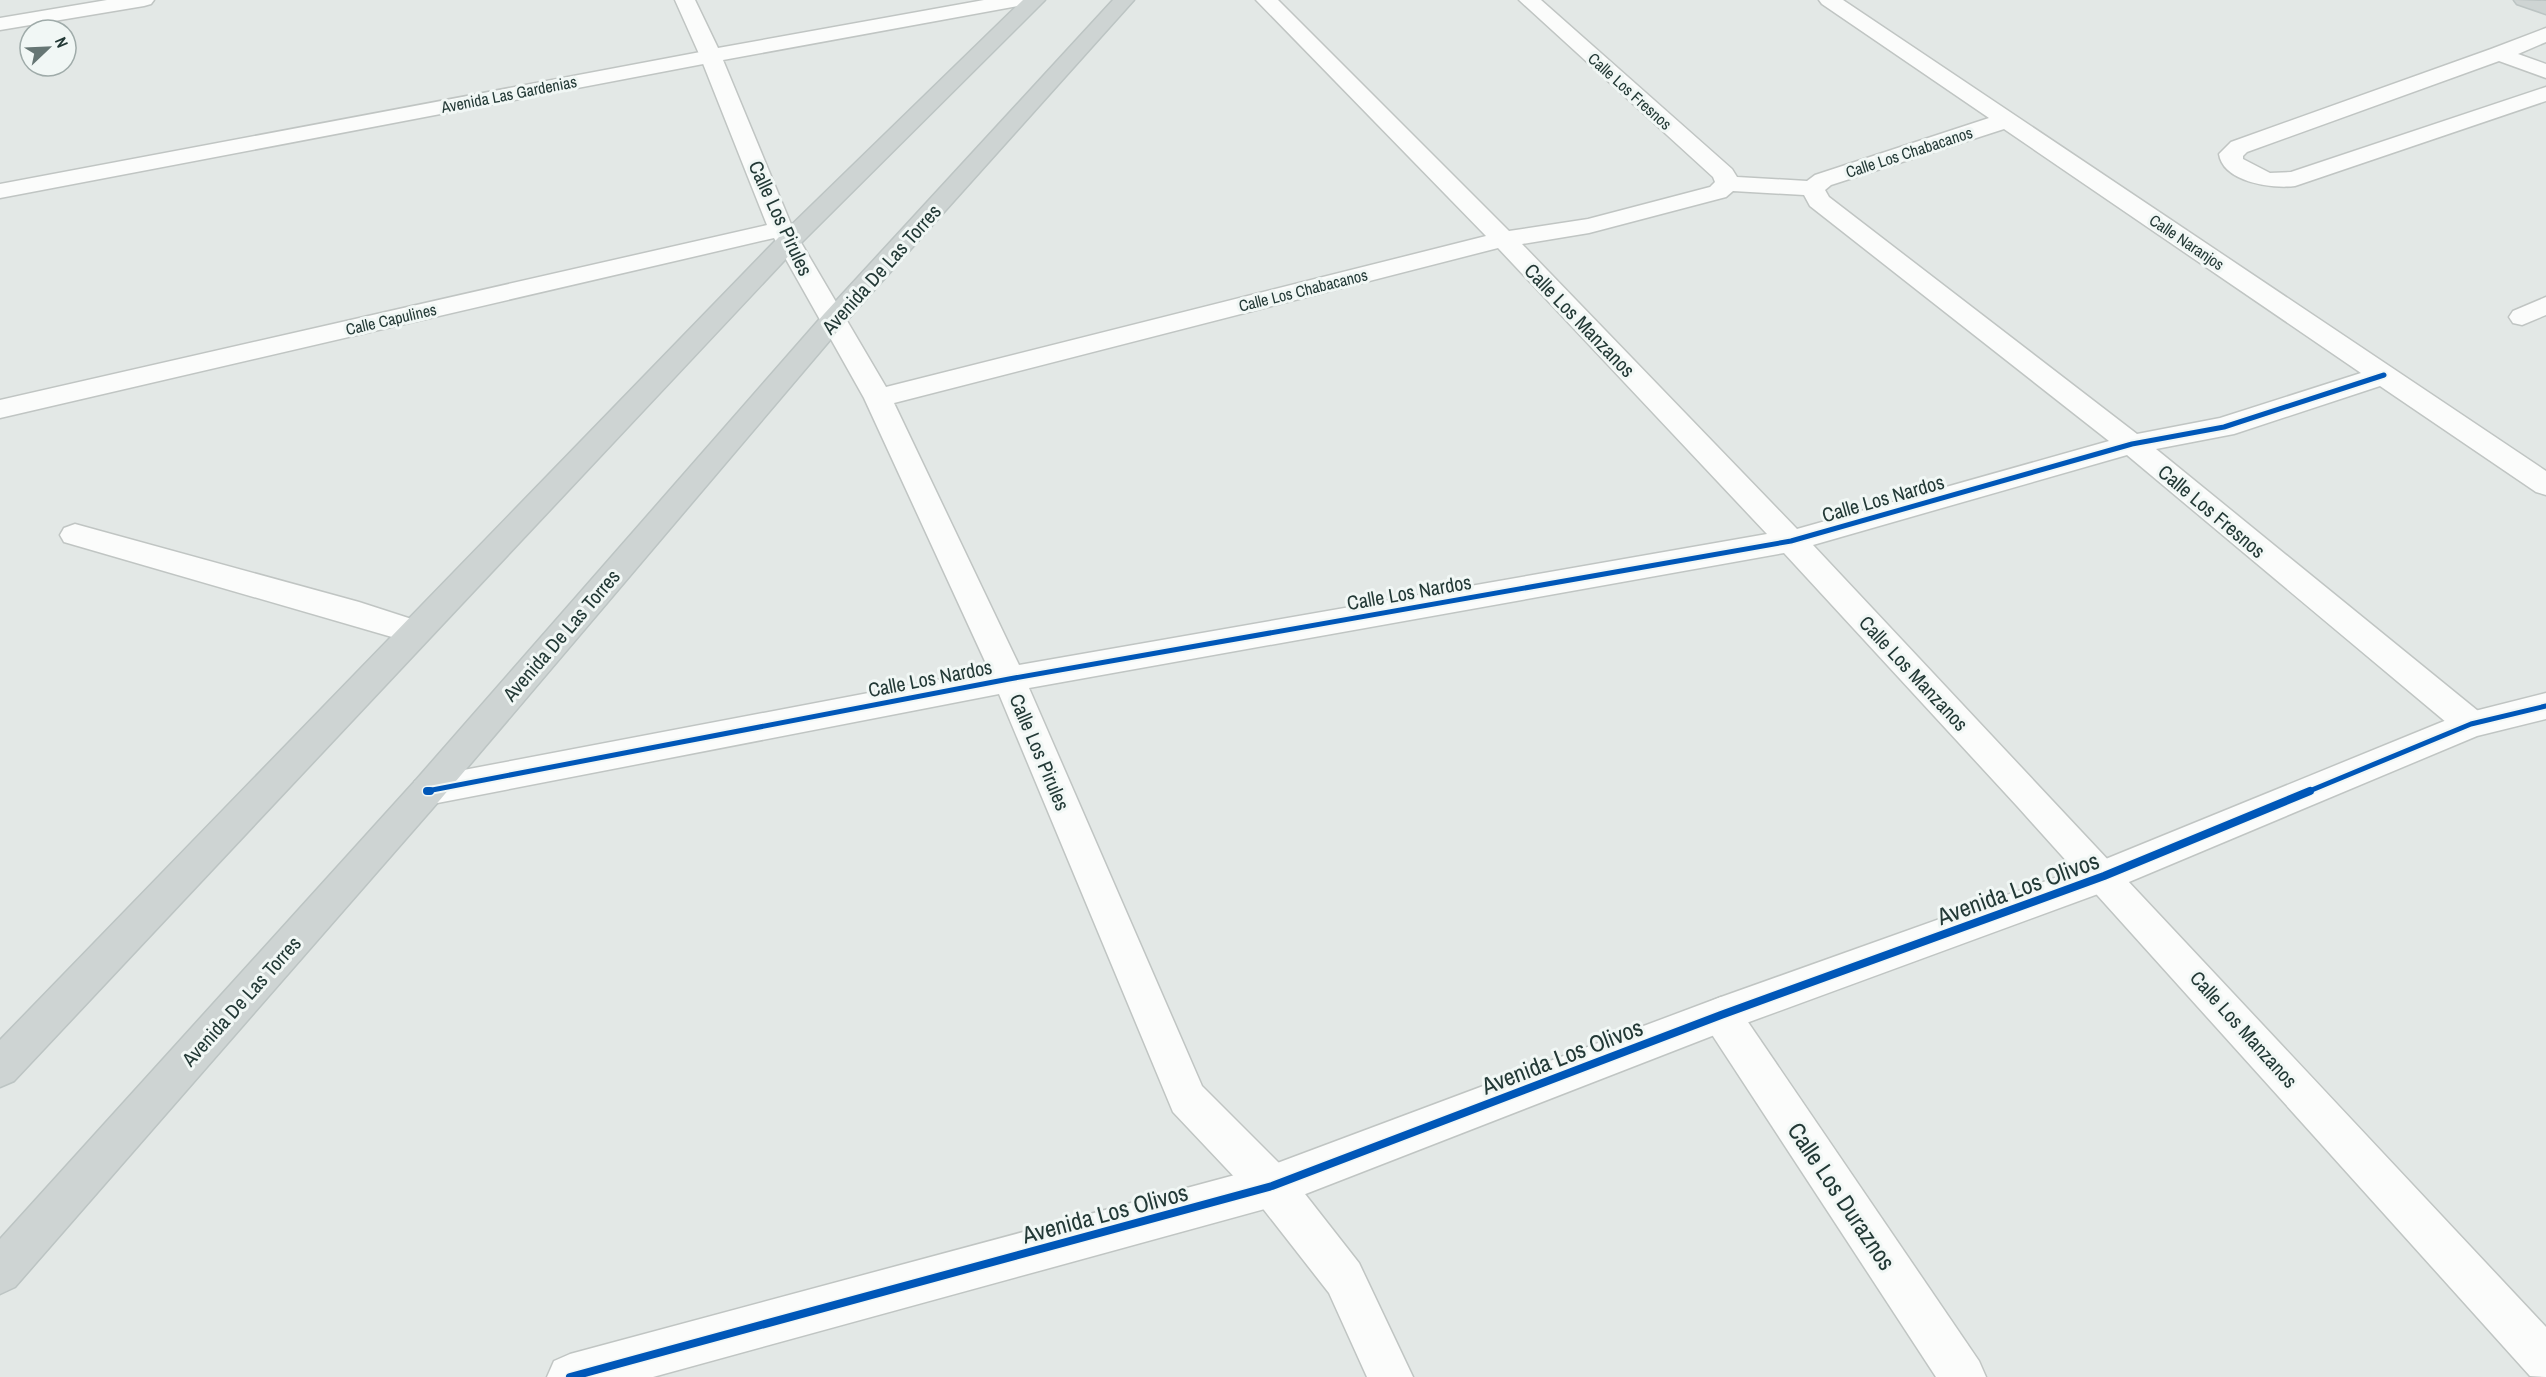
<svg xmlns="http://www.w3.org/2000/svg" width="2546" height="1377" viewBox="0 0 2546 1377" font-family="'Archivo Narrow',sans-serif">
  <style>
    .lines { fill: none; stroke-linecap: round; stroke-linejoin: round }
    .service-casing { stroke: #c0c5c3; stroke-width: 3 }
    .minor-casing { stroke: #c0c5c3; stroke-width: 3 }
    .tertiary-casing { stroke: #c0c5c3; stroke-width: 3 }
    .primary-casing { stroke: #bcc4c3; stroke-width: 3 }
    .service { fill: #fbfcfb; fill-rule: evenodd }
    .minor { fill: #fbfcfb; fill-rule: evenodd }
    .tertiary { fill: #fbfcfb; fill-rule: evenodd }
    .primary { fill: #ced4d3; fill-rule: evenodd }
    .cycleway-far1-casing { stroke: #f1f7f5; stroke-width: 9 }
    .cycleway-casing { stroke: #f1f7f5; stroke-width: 11 }
    .cycleway-far1 { stroke: #0057b8; stroke-width: 5 }
    .cycleway { stroke: #0057b8; stroke-width: 8 }
    .labels { text-anchor: middle; dominant-baseline: central; stroke-width: 6; stroke-linejoin: round; paint-order: stroke }
    .far-street-label { font-size: 16px; fill: #233936; stroke: #f1f7f5 }
    .street-label { font-size: 20px; fill: #233936; stroke: #f1f7f5 }
    .near-street-label { font-size: 24px; fill: #233936; stroke: #f1f7f5 }
  </style>
  <rect width="100%" height="100%" fill="#e3e8e6"/>
  <g class="lines">
    <g class="service-casing">
      <g id="service">
        <path d="M2546 28V42L2518 54 2546 64V78L2499 61 2247 152 2243 156V159L2270 173 2291 172 2546 87V101L2295 186C2272 189 2223 182 2219 154L2231 142 2491 49Z"/>
        <polygon points="2546,297 2546,315 2522,325 2513,323 2509,317 2513,311"/>
        <polygon points="75,524 359,602 427,624 432,632 427,640 416,644 64,542 60,535 64,528"/>
      </g>
    </g>
    <g class="minor-casing">
      <g id="minor">
        <polygon points="107,0 154,0 151,4 144,6 0,30 0,18"/>
        <path d="M675 0H695L718 48 984 0H1028L1025 4 1018 6 723 60 793 229 886 387 1486 236 1256 0H1278L1509 231 1588 219 1710 187 1715 182 1713 177 1519 0H1541L1732 169 1737 177 1807 181 1815 175 1989 118 1822 4 1819 0H1843L2546 471V495L2536 492 2380 386 2234 434 2156 449 2483 715 2488 724 2483 733 2471 737 2459 733 2127 455 1813 545 2546 1327V1377L2530 1376 2017 806 1784 553 1029 688 1202 1086 1287 1171 1359 1263 1413 1377H1367L1329 1293 1257 1201 1173 1112 999 694 427 805 415 801 410 791 415 781 427 777 989 670 864 398 774 238 0 418V400L767 225 700 56ZM2004 129 2361 373 2220 418 2137 434 1829 197 1825 190 1831 185ZM1733 191 1804 195 1810 206 2109 441 1797 529 1522 244 1589 233 1726 197ZM1498 248 1767 534 1019 665 894 403Z"/>
        <polygon points="1721,997 1735,1003 1979,1361 1986,1377 1936,1377 1707,1027 1702,1015 1707,1003"/>
      </g>
    </g>
    <g class="tertiary-casing">
      <g id="tertiary">
        <polygon points="711,50 719,51 722,56 719,61 0,198 0,184"/>
        <polygon points="2546,693 2546,719 2477,736 2117,887 1730,1029 1272,1207 653,1377 547,1377 554,1361 570,1354 1272,1165 1721,997 2091,865 2459,715"/>
      </g>
    </g>
    <g class="primary-casing">
      <g id="primary">
        <polygon points="1023,0 1045,0 797,247 14,1081 0,1087 0,1040 779,237"/>
        <polygon points="1113,0 1134,0 842,326 439,801 15,1287 0,1294 0,1239 415,781 824,314"/>
        <polygon points="2514,0 2546,1 2546,14 2517,4"/>
      </g>
    </g>
    <use href="#service" class="service"/>
    <use href="#minor" class="minor"/>
    <use href="#tertiary" class="tertiary"/>
    <use href="#primary" class="primary"/>
    <g class="cycleway-far1-casing">
      <g id="cycleway-far1">
        <polyline points="427,791 1009,679 1791,541 2132,444 2224,427 2384,375"/>
        <polyline points="2307,792 2471,724 2546,706"/>
      </g>
    </g>
    <g class="cycleway-casing">
      <g id="cycleway">
        <polyline points="427,791 430,791"/>
        <polyline points="570,1377 1272,1186 1721,1015 2104,876 2310,791"/>
      </g>
    </g>
    <use href="#cycleway-far1" class="cycleway-far1"/>
    <use href="#cycleway" class="cycleway"/>
  </g>
  <g class="labels">
    <g class="far-street-label">
      <text transform="translate(1630 91) rotate(42)">Calle Los Fresnos</text>
      <text transform="translate(509 94) rotate(-11)">Avenida Las Gardenias</text>
      <text transform="translate(1909 152) rotate(-18)">Calle Los Chabacanos</text>
      <text transform="translate(2187 242) rotate(34)">Calle Naranjos</text>
      <text transform="translate(1303 290) rotate(-14)">Calle Los Chabacanos</text>
      <text transform="translate(391 319) rotate(-13)">Calle Capulines</text>
    </g>
    <g class="street-label">
      <text transform="translate(781 218) rotate(65)">Calle Los Pirules</text>
      <text transform="translate(881 269) rotate(-48)">Avenida De Las Torres</text>
      <text transform="translate(1580 320) rotate(46)">Calle Los Manzanos</text>
      <text transform="translate(1883 498) rotate(-16)">Calle Los Nardos</text>
      <text transform="translate(2212 511) rotate(40)">Calle Los Fresnos</text>
      <text transform="translate(1409 592) rotate(-10)">Calle Los Nardos</text>
      <text transform="translate(561 635) rotate(-49)">Avenida De Las Torres</text>
      <text transform="translate(1914 673) rotate(47)">Calle Los Manzanos</text>
      <text transform="translate(930 678) rotate(-11)">Calle Los Nardos</text>
      <text transform="translate(1040 752) rotate(67)">Calle Los Pirules</text>
      <text transform="translate(241 1001) rotate(-48)">Avenida De Las Torres</text>
      <text transform="translate(2244 1029) rotate(48)">Calle Los Manzanos</text>
    </g>
    <g class="near-street-label">
      <text transform="translate(2018 888) rotate(-20)">Avenida Los Olivos</text>
      <text transform="translate(1562 1056) rotate(-21)">Avenida Los Olivos</text>
      <text transform="translate(1842 1196) rotate(56)">Calle Los Duraznos</text>
      <text transform="translate(1105 1213) rotate(-15)">Avenida Los Olivos</text>
    </g>
  </g>
  <g transform="translate(48 48) rotate(67)"><circle r="28" fill="#f1f7f5" stroke="#9faba9" stroke-width="1.5"/>
  <path d="M0-4.5L10 22L0 15L-10 22Z" fill="#667674"/>
  <text y="-9" font-size="16" font-weight="bold" text-anchor="middle" fill="#233936">N</text>
  </g>
</svg>
